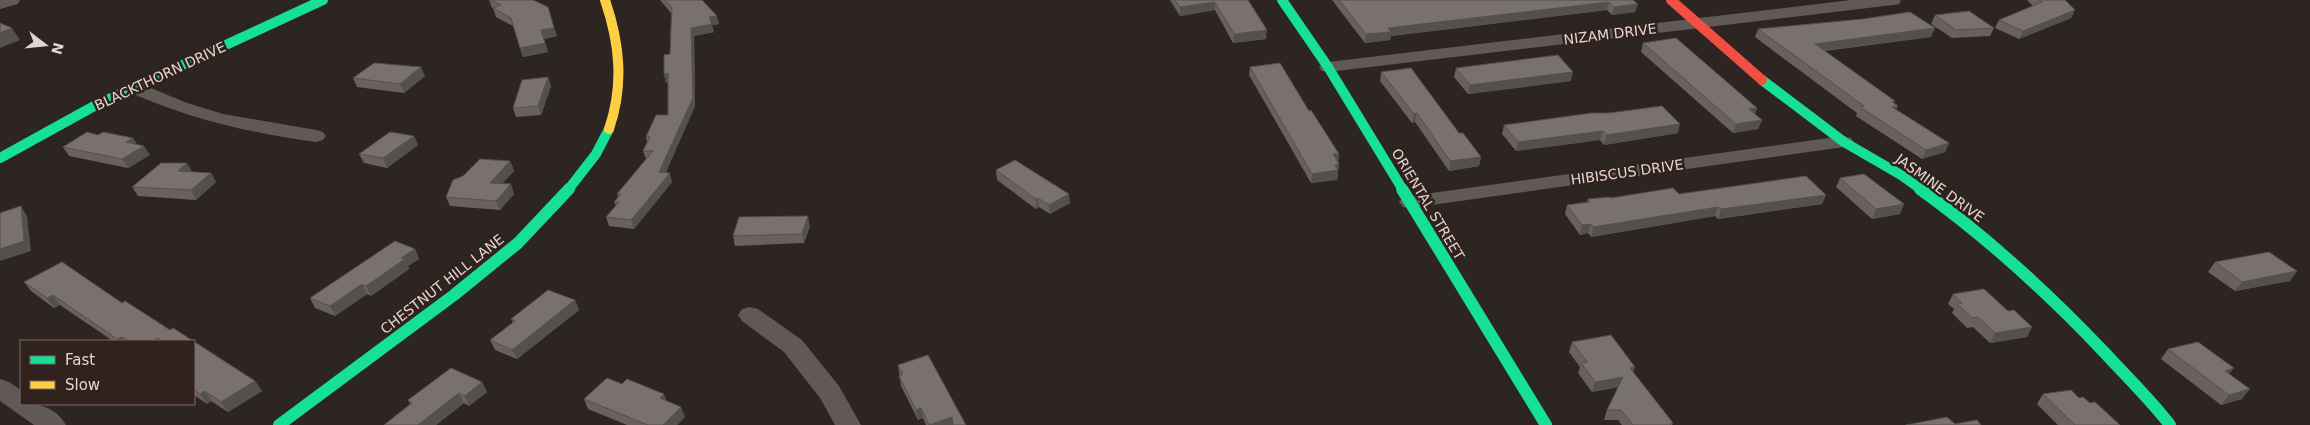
<svg xmlns="http://www.w3.org/2000/svg" width="2310" height="425" viewBox="0 0 2310 425" font-family="'DejaVu Sans',sans-serif">
  <style>
    .lines { fill: none; stroke-linecap: round; stroke-linejoin: round }
    .street { fill: #605956; fill-rule: evenodd }
    .fast-far1 { stroke: #16e098; stroke-width: 10 }
    .fast { stroke: #16e098; stroke-width: 12 }
    .slow { stroke: #ffcf43; stroke-width: 10 }
    .jam { stroke: #f24e42; stroke-width: 10 }
    .wall { fill: #68615f }
    .shaded-wall { fill: #554f4d }
    .building { fill: #79716e; stroke: #554f4d }
    .labels { text-anchor: middle; dominant-baseline: central; stroke-width: 5; stroke-linejoin: round; paint-order: stroke }
    .street-label { font-size: 14px; fill: #e2d6d3; stroke: #32221d }
  </style>
  <rect width="100%" height="100%" fill="#2d2522"/>
  <g class="lines">
    <g class="street">
      <polygon points="0,0 20,0 18,4 0,9"/>
      <polygon points="1851,0 1901,0 1899,4 1893,5 1328,72 1322,71 1319,67 1322,63 1328,62"/>
      <path d="M134 81 187 103 223 114 316 130 323 132 326 136 323 140 316 142C250 133 188 119 127 91L125 87 127 83Z"/>
      <polygon points="1844,136 1851,138 1854,142 1851,146 1410,208 1403,207 1399,202 1403,197 1410,196"/>
      <polygon points="750,307 758,309 802,340 839,386 861,425 835,425 820,398 784,352 742,321 738,315 742,309"/>
      <path d="M0 379 9 382 21 390V404C40 404 56 407 66 425H34L0 401Z"/>
    </g>
    <g class="fast-far1">
      <polyline points="1282,0 1328,67 1403,190"/>
      <polyline points="1762,80 1844,142 1901,175 1922,190"/>
      <polyline points="0,158 96,105 323,0"/>
      <polyline points="568,190 596,154 609,129"/>
    </g>
    <g class="fast">
      <polyline points="1402,189 1546,425"/>
      <path d="M1920 189C1987 237 2047 292 2104 352 2126 376 2150 399 2170 425"/>
      <polyline points="279,425 454,295 518,243 569,189"/>
    </g>
    <path class="slow" d="M605 0C620 44 624 85 609 129"/>
    <polyline class="jam" points="1671,0 1762,80"/>
  </g>
  <g class="wall">
    <polygon points="489,0 533,0 557,36 544,39 548,52 523,57 513,26 496,17 493,8 492,8"/>
    <polygon points="660,0 702,0 719,24 712,25 714,32 694,36 695,106 666,172 672,182 634,229 609,226 606,217 616,206 614,202 618,197 617,194 646,159 643,151 647,143 646,137 668,115 668,82 666,83 664,74 670,54 671,13"/>
    <polygon points="1170,0 1248,0 1266,39 1233,43 1215,10 1180,16"/>
    <polygon points="1332,0 1634,0 1635,12 1612,15 1607,10 1391,36 1390,40 1365,43"/>
    <polygon points="2027,0 2065,0 2075,10 2071,18 2019,39 1995,28 1999,20 2033,6"/>
    <polygon points="1935,15 1994,28 1990,36 1952,38 1931,24"/>
    <polygon points="1863,19 1935,28 1931,37 1825,51 1894,103 1896,110 1949,143 1945,152 1922,159 1856,116 1857,113 1755,37 1758,29"/>
    <polygon points="1643,43 1757,108 1755,114 1762,120 1758,129 1733,133 1641,52"/>
    <polygon points="1250,67 1309,111 1339,154 1338,162 1339,164 1337,180 1311,183 1249,75"/>
    <polygon points="1456,68 1571,81 1468,94 1454,77"/>
    <polygon points="1381,72 1459,133 1481,157 1479,166 1449,171 1415,122 1412,123 1380,81"/>
    <polygon points="425,76 404,93 357,87 353,78"/>
    <polygon points="548,77 551,86 541,115 516,117 513,108"/>
    <polygon points="1504,125 1678,133 1604,145 1600,140 1516,151 1502,134"/>
    <polygon points="414,136 418,145 387,168 364,163 359,154"/>
    <polygon points="137,144 150,155 128,168 69,156 63,147"/>
    <polygon points="510,161 514,171 501,184 514,194 500,210 450,206 446,197"/>
    <polygon points="996,170 1070,203 1050,214 1039,207 1036,209 997,180"/>
    <polygon points="211,173 216,182 196,200 138,196 132,187"/>
    <polygon points="1840,178 1904,204 1900,214 1872,219 1836,187"/>
    <polygon points="1679,194 1826,195 1822,204 1718,219 1715,216 1591,237 1588,233 1580,235 1565,214 1567,205 1587,202 1588,199"/>
    <polygon points="810,226 804,243 735,246 733,236"/>
    <polygon points="415,249 419,259 408,266 409,269 371,296 367,294 335,316 315,308 310,298"/>
    <polygon points="62,262 122,303 125,301 170,330 173,328 255,381 262,391 228,412 211,401 207,404 194,395 194,341 113,341 60,305 54,308 31,291 24,282"/>
    <polygon points="2215,262 2297,271 2290,281 2235,291 2208,272"/>
    <polygon points="1953,294 2008,311 2032,327 2027,337 1990,343 1973,327 1967,328 1952,313 1954,309 1948,304"/>
    <polygon points="575,300 579,310 517,359 495,350 490,340 513,323 511,319"/>
    <polygon points="1572,342 1635,367 1633,372 1673,423 1672,425 1622,425 1618,420 1604,420 1607,410 1618,387 1592,392 1578,373 1580,367 1569,352"/>
    <polygon points="2168,349 2229,374 2242,399 2221,405 2161,359"/>
    <polygon points="898,365 966,425 926,425 923,418 918,420 901,386"/>
    <polygon points="482,382 487,392 469,406 464,403 436,425 384,425 410,404 408,400"/>
    <polygon points="2043,394 2079,398 2090,403 2120,425 2058,425 2037,404"/>
    <polygon points="584,399 667,401 685,417 677,425 627,425 588,409"/>
  </g>
  <g class="shaded-wall">
    <polygon points="1215,2 1215,10 1180,16 1180,7"/>
    <polygon points="1609,2 1607,10 1391,36 1390,40 1365,43 1366,34 1388,28"/>
    <polygon points="1638,4 1635,12 1612,15 1614,7"/>
    <polygon points="548,7 557,36 544,39 548,52 523,57 520,48 541,30"/>
    <polygon points="2075,10 2071,18 2019,39 2023,31"/>
    <polygon points="717,16 719,24 712,25 714,32 694,36 695,106 662,181 659,172 691,28 709,17"/>
    <polygon points="12,28 20,40 0,48 0,33"/>
    <polygon points="1935,28 1931,37 1812,52 1815,44"/>
    <polygon points="1267,30 1266,39 1233,43 1234,34"/>
    <polygon points="421,67 425,76 404,93 400,84"/>
    <polygon points="1573,72 1571,81 1468,94 1470,85"/>
    <polygon points="668,73 671,82 666,83 664,74"/>
    <polygon points="548,77 551,86 541,115 538,106"/>
    <polygon points="1895,101 1893,107 1898,106 1894,115 1888,116 1892,102"/>
    <polygon points="1757,108 1754,117 1749,109"/>
    <polygon points="1417,113 1415,122 1412,123 1414,114"/>
    <polygon points="1762,120 1758,129 1733,133 1736,124"/>
    <polygon points="1680,124 1678,133 1604,145 1606,135"/>
    <polygon points="1603,131 1600,140 1516,151 1518,142"/>
    <polygon points="414,136 418,145 387,168 383,158"/>
    <polygon points="133,138 139,147 126,142"/>
    <polygon points="1949,143 1945,152 1922,159 1926,150"/>
    <polygon points="144,146 150,155 128,168 122,159"/>
    <polygon points="1333,154 1339,154 1338,163"/>
    <polygon points="1481,157 1479,166 1449,171 1450,161"/>
    <polygon points="510,161 514,171 494,192 490,183"/>
    <polygon points="187,163 193,173 178,171"/>
    <polygon points="1339,164 1337,180 1311,183 1312,174 1335,165"/>
    <polygon points="211,173 216,182 196,200 191,190"/>
    <polygon points="670,173 672,182 634,229 631,220"/>
    <polygon points="511,184 514,194 500,210 496,201"/>
    <polygon points="1069,194 1070,203 1050,214 1049,205"/>
    <polygon points="1826,195 1822,204 1718,219 1721,209"/>
    <polygon points="1038,198 1039,207 1036,209 1036,199"/>
    <polygon points="1904,204 1900,214 1872,219 1876,209"/>
    <polygon points="21,206 27,216 31,251 0,261 0,249"/>
    <polygon points="1718,207 1715,216 1591,237 1593,227"/>
    <polygon points="808,216 810,226 804,243 802,234"/>
    <polygon points="1591,224 1588,233 1580,235 1582,225"/>
    <polygon points="415,249 419,259 408,266 409,269 371,296 366,286 401,258"/>
    <polygon points="2297,271 2290,281 2235,291 2242,282"/>
    <polygon points="362,284 367,294 335,316 330,306"/>
    <polygon points="53,295 60,305 54,308 47,298"/>
    <polygon points="575,300 579,310 517,359 512,350"/>
    <polygon points="2032,327 2027,337 1990,343 1995,333"/>
    <polygon points="122,337 125,341 119,341 117,339"/>
    <polygon points="158,338 160,341 152,341"/>
    <polygon points="1635,367 1632,377 1630,368"/>
    <polygon points="2234,368 2226,378 2225,371"/>
    <polygon points="1623,377 1619,387 1592,392 1595,382"/>
    <polygon points="255,381 262,391 228,412 221,402"/>
    <polygon points="482,382 487,392 469,406 465,396"/>
    <polygon points="2250,389 2242,399 2221,405 2229,395"/>
    <polygon points="205,391 211,401 207,404 200,394"/>
    <polygon points="459,393 464,403 436,425 418,425"/>
    <polygon points="664,394 668,404 660,398"/>
    <polygon points="681,407 685,417 677,425 663,425"/>
    <polygon points="921,408 923,418 918,420 916,410"/>
    <polygon points="952,417 954,425 930,425"/>
  </g>
  <g class="building">
    <polygon points="490,0 533,0 548,7 554,28 541,30 545,43 520,48 511,18 493,8 501,5"/>
    <polygon points="665,0 702,0 717,16 709,17 712,24 691,28 693,98 659,172 670,173 631,220 606,217 619,202 614,202 621,194 617,194 653,151 643,151 650,137 646,137 656,115 668,115 668,73 664,74 664,55 670,54 672,7"/>
    <polygon points="1175,0 1248,0 1267,30 1234,34 1215,2 1180,7"/>
    <polygon points="1339,0 1633,0 1638,4 1614,7 1609,2 1388,28 1391,32 1366,34"/>
    <polygon points="2039,0 2065,0 2075,10 2023,31 1999,20 2042,2"/>
    <polygon points="1969,11 1994,28 1956,30 1935,15"/>
    <polygon points="1910,12 1935,28 1815,44 1895,101 1892,102 1898,106 1892,107 1949,143 1926,150 1860,107 1864,106 1758,29 1863,19"/>
    <polygon points="0,23 12,28 0,33"/>
    <polygon points="1676,38 1757,108 1749,109 1762,120 1736,124 1643,43"/>
    <polygon points="1558,55 1573,72 1470,85 1456,68"/>
    <polygon points="374,63 421,67 400,84 353,78"/>
    <polygon points="1280,63 1309,111 1311,110 1339,154 1333,154 1339,164 1335,165 1338,170 1312,174 1250,67"/>
    <polygon points="1411,68 1459,133 1463,133 1481,157 1450,161 1417,113 1414,114 1381,72"/>
    <polygon points="548,77 538,106 513,108 522,80"/>
    <polygon points="1662,106 1680,124 1606,135 1603,131 1518,142 1504,125 1592,113 1609,113"/>
    <polygon points="87,132 98,135 103,132 133,138 126,142 144,146 122,159 63,147"/>
    <polygon points="390,132 414,136 383,158 359,154"/>
    <polygon points="480,159 510,161 490,183 511,184 496,201 446,197 453,180 463,176"/>
    <polygon points="1015,160 1069,194 1049,205 1038,198 1036,199 996,170"/>
    <polygon points="161,163 187,163 178,171 211,173 191,190 132,187"/>
    <polygon points="1864,174 1904,204 1876,209 1840,178"/>
    <polygon points="1806,176 1826,195 1721,209 1718,207 1593,227 1591,224 1582,225 1567,205 1590,202 1588,199 1610,197 1611,198 1673,188 1679,194"/>
    <polygon points="21,206 24,241 0,249 0,213"/>
    <polygon points="808,216 802,234 733,236 739,217"/>
    <polygon points="395,241 415,249 401,258 405,259 366,286 362,284 330,306 310,298"/>
    <polygon points="2269,252 2297,271 2242,282 2215,262"/>
    <polygon points="62,262 122,303 125,301 170,330 173,328 255,381 221,402 205,391 200,394 194,390 194,364 195,363 194,362 194,341 163,341 158,338 152,341 129,341 122,337 117,339 53,295 47,298 24,282"/>
    <polygon points="1984,289 2008,311 2014,310 2032,327 1995,333 1978,317 1973,318 1957,304 1962,303 1953,294"/>
    <polygon points="548,290 575,300 512,350 490,340 515,321 511,319"/>
    <polygon points="1611,335 1635,367 1630,368 1673,423 1670,424 1671,425 1633,425 1621,410 1607,410 1623,377 1595,382 1581,363 1587,362 1572,342"/>
    <polygon points="2198,342 2234,368 2225,371 2250,389 2229,395 2168,349"/>
    <polygon points="928,355 966,425 953,425 952,417 929,425 921,408 916,410 899,376 903,374 898,365"/>
    <polygon points="451,368 482,382 465,396 459,393 418,425 384,425 412,403 408,400"/>
    <polygon points="607,378 622,384 627,379 664,394 660,398 681,407 663,425 648,425 584,399"/>
    <polygon points="2071,390 2079,398 2083,397 2090,403 2095,402 2120,425 2075,425 2043,394"/>
    <polygon points="1947,417 1955,424 1977,420 1981,425 1906,425"/>
  </g>
  <g class="labels">
    <g class="street-label">
      <text transform="translate(1610 34) rotate(-7)">NIZAM DRIVE</text>
      <text transform="translate(160 76) rotate(-25)">BLACKTHORN DRIVE</text>
      <text transform="translate(1627 172) rotate(-8)">HIBISCUS DRIVE</text>
      <text transform="translate(1940 188) rotate(36)">JASMINE DRIVE</text>
      <text transform="translate(1428 204) rotate(59)">ORIENTAL STREET</text>
      <text transform="translate(442 284) rotate(-38)">CHESTNUT HILL LANE</text>
    </g>
  </g>
  <rect x="20" y="340" width="175" height="65" fill="#32221d" stroke="#786a66"/>
  <rect x="30" y="356" width="25" height="8" fill="#16e098" stroke="#786a66"/>
  <text x="65" y="365" font-size="15" fill="#e2d6d3">Fast</text>
  <rect x="30" y="381" width="25" height="8" fill="#ffcf43" stroke="#786a66"/>
  <text x="65" y="390" font-size="15" fill="#e2d6d3">Slow</text>
  <g transform="translate(45 45) rotate(106)" stroke="#32221d" stroke-width="4" paint-order="stroke">
  <path d="M0-4L9 19L0 12L-9 19Z" fill="#e2d6d3"/>
  <text y="-8" font-size="14" font-weight="bold" text-anchor="middle" fill="#e2d6d3">N</text>
  </g>
</svg>
